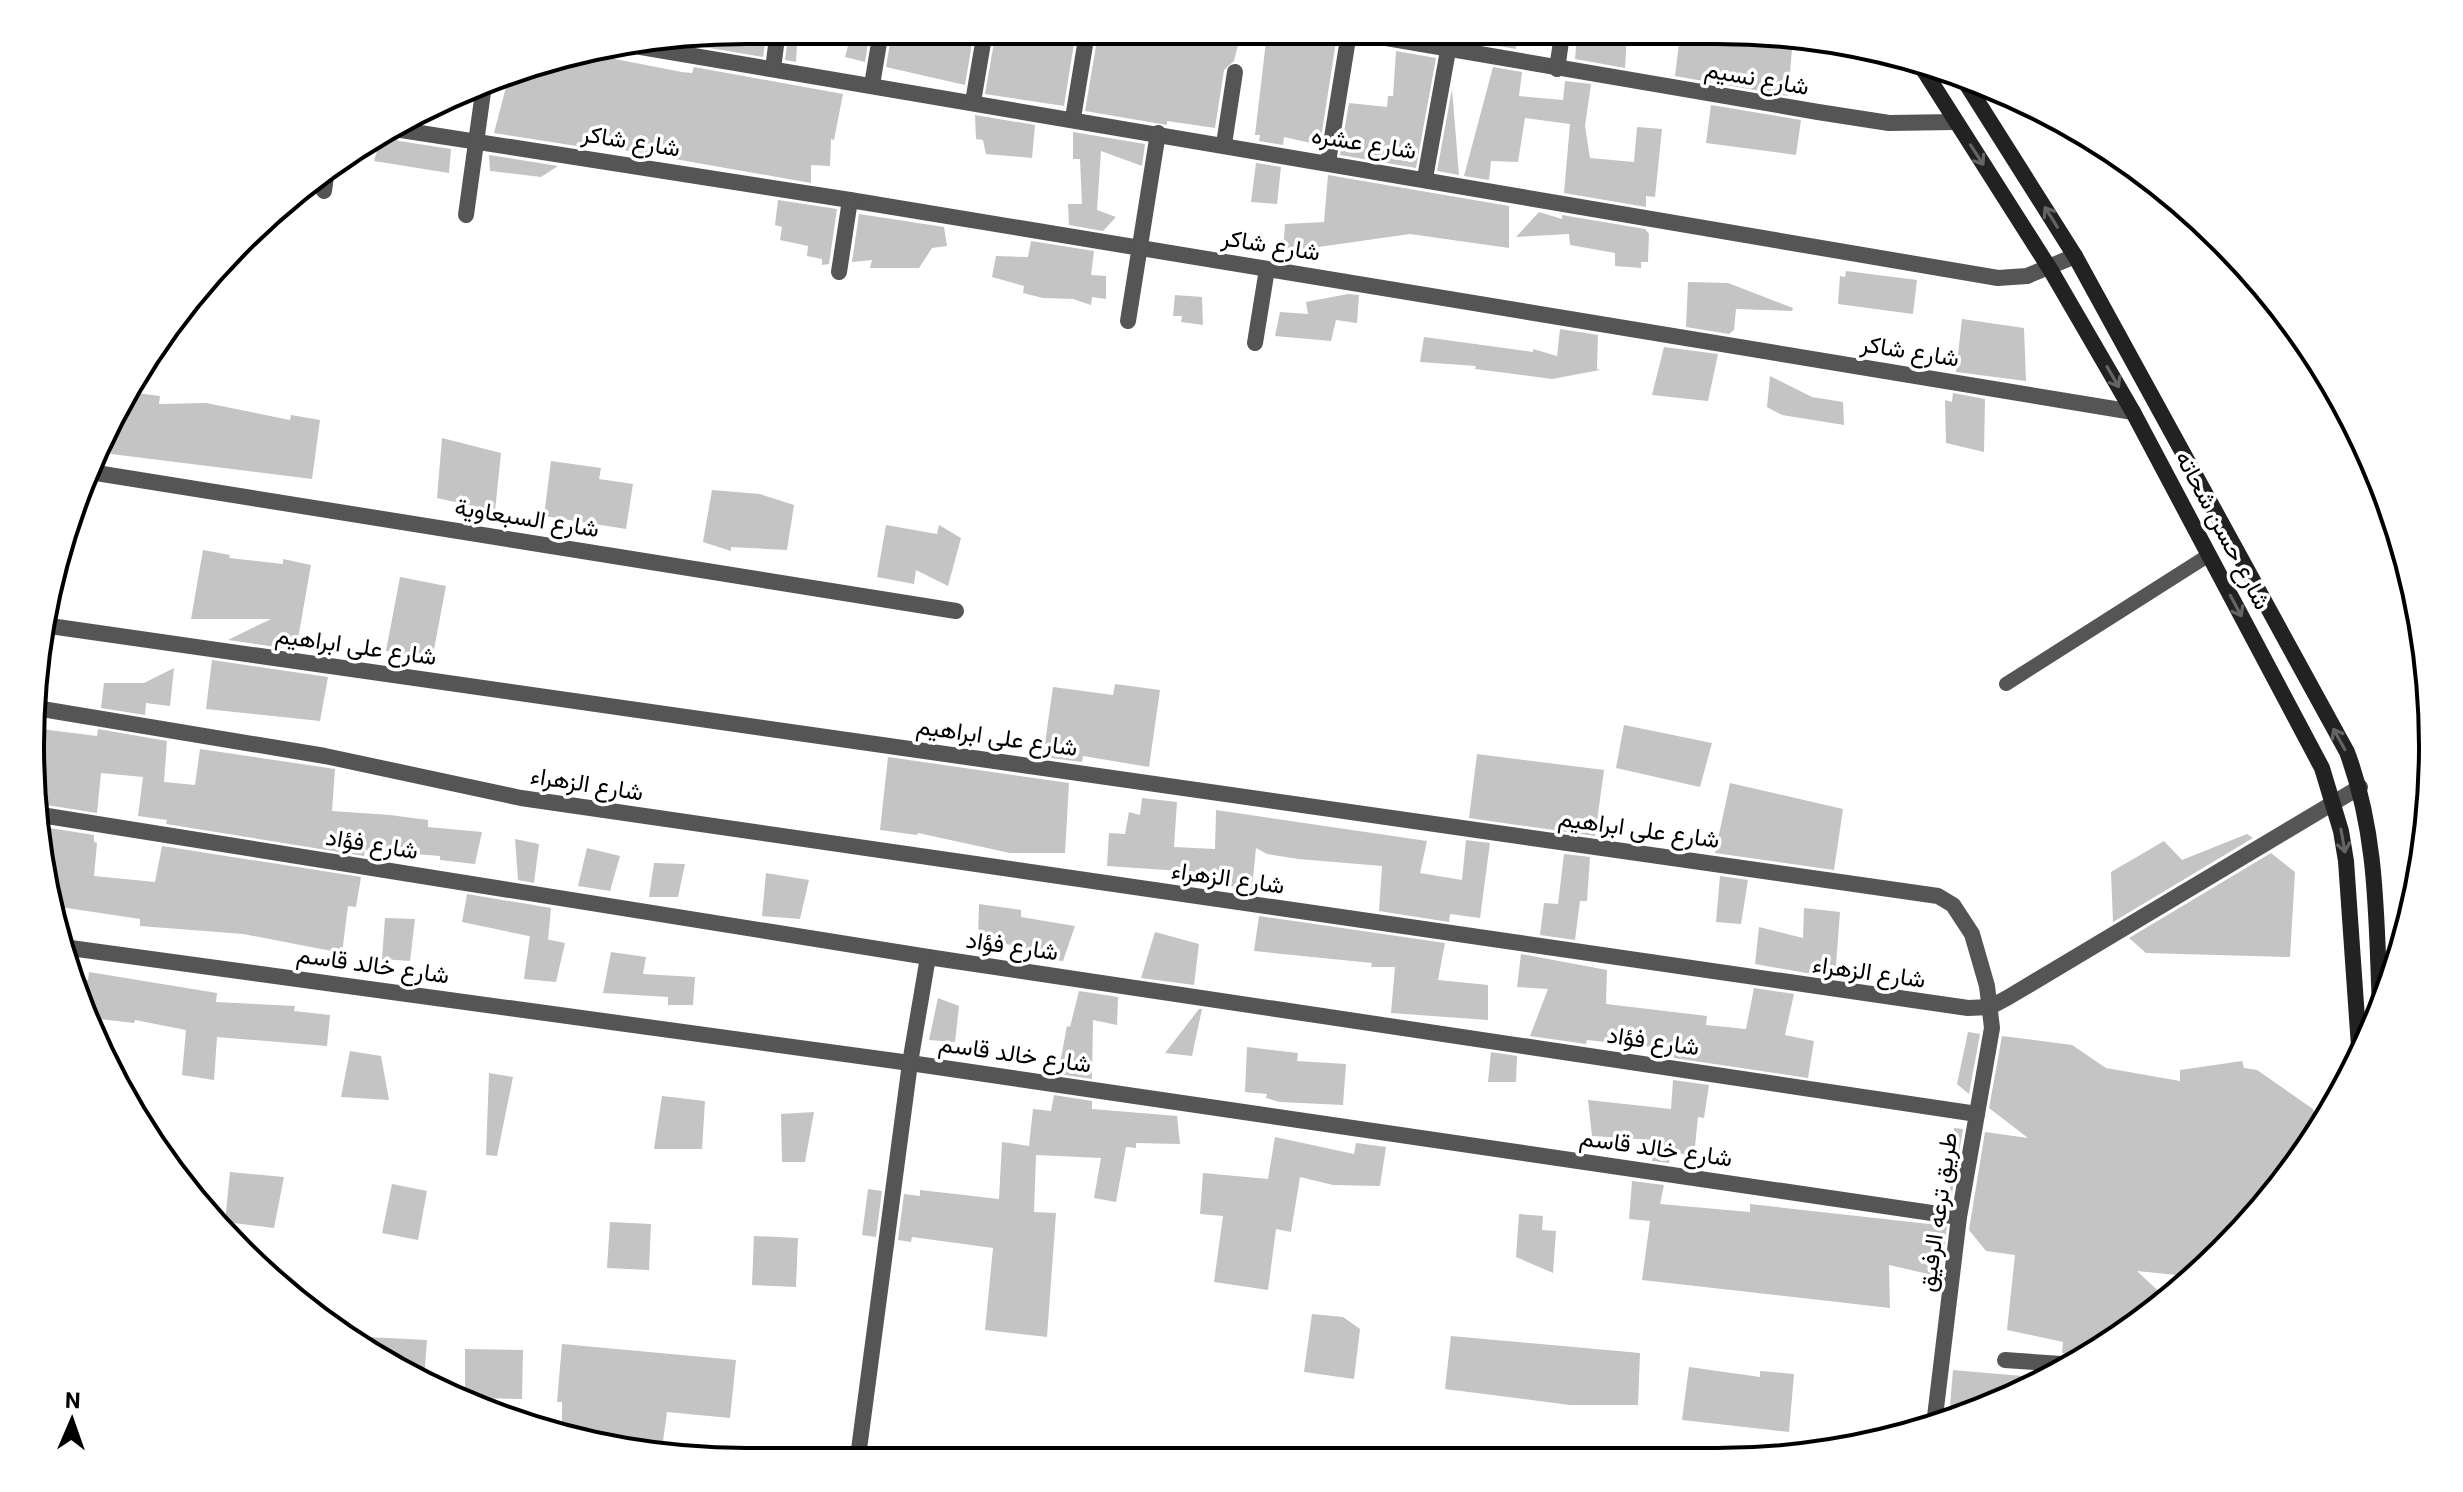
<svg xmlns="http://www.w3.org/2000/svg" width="2463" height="1492" viewBox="0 0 2463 1492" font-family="Roboto,Vazirmatn,sans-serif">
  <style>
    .building { fill: #c4c4c4 }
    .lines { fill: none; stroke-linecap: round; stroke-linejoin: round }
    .lane { stroke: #555; stroke-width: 14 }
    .street { stroke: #555; stroke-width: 16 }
    .secondary { stroke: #222; stroke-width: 16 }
    .oneway { stroke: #646464 }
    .labels { text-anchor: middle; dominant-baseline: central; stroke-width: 7; stroke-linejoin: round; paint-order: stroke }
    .street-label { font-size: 24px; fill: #000; stroke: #fff }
    .rim { fill: none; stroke: #000; stroke-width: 4 }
  </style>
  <rect width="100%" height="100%" fill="#fff"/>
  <g class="building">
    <polygon points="746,30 767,30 763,57 698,46 700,38"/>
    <polygon points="789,30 798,30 796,62 785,60"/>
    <polygon points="852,31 870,31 865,62 845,57"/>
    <polygon points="892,31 974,31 965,85 886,67"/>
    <polygon points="996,31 1023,32 1064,40 1065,32 1241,33 1234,61 1224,70 1215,128 1167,121 1167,125 1085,111 1096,46 1092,37 1086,34 1074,43 1064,106 985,94"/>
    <polygon points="1267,33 1336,41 1320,145 1284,137 1283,145 1259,141 1260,135 1255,135"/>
    <polygon points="1501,34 1517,34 1516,49 1498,46"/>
    <polygon points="1577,35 1627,35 1625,68 1575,59"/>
    <polygon points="1680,35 1761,40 1761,46 1792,49 1788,96 1675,76"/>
    <polygon points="1396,51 1436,58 1416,168 1340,155 1349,103 1387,107 1388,96 1393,96"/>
    <polygon points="594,55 682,72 692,73 694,67 843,94 834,140 831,139 830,166 811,165 811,183 584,143 583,147 494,133 506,87 495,85 494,80 516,68"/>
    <polygon points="1493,67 1522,72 1519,96 1563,100 1565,81 1591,84 1585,126 1590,158 1634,162 1637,127 1662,129 1655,197 1646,196 1646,207 1564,193 1570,124 1525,118 1518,162 1491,161 1489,180 1464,176"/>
    <polygon points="1452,89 1459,175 1437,171"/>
    <polygon points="1711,105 1801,120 1796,155 1706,143"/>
    <polygon points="975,115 1035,125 1032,158 986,154 983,140 976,139"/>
    <polygon points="1073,132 1145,144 1142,166 1101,151 1097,210 1116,217 1103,231 1069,225 1068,204 1082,204 1080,159 1073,159"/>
    <polygon points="390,135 399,141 451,149 449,173 374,161 380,141"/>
    <polygon points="489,155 558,166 541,177 490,171"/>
    <polygon points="1256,163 1281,167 1277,204 1251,202"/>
    <polygon points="1328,175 1509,206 1509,248 1410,234 1283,252 1285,224 1324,222"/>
    <polygon points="778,200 837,209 829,264 822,265 822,259 807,256 808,246 780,240 782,227 775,225"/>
    <polygon points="1539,212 1562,219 1562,215 1645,229 1649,234 1648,262 1641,262 1641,268 1615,266 1615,253 1570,245 1569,234 1516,237"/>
    <polygon points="859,214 944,227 947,246 932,248 919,268 870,268 872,260 852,262"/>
    <polygon points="1031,241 1094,251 1091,275 1106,276 1106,299 1092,297 1091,305 1073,299 1043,298 1023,293 1024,286 992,277 996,256 1028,257"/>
    <polygon points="1846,271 1917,280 1913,314 1838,304 1840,276 1845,277"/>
    <polygon points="1688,282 1728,283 1793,308 1792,311 1736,309 1734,330 1729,334 1686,327"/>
    <polygon points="1348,294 1359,295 1357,323 1336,320 1331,341 1275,336 1280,312 1308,314 1306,302"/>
    <polygon points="1175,295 1202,297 1203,325 1181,322 1182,316 1173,316"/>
    <polygon points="1962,319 2024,328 2026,381 1956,372"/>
    <polygon points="1560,329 1598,335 1597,369 1600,370 1552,379 1475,369 1476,366 1420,362 1424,337 1533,352 1533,349 1557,356"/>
    <polygon points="1664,347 1718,354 1708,401 1652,395"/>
    <polygon points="1770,376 1812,397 1843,402 1844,425 1782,415 1767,407"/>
    <polygon points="129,392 160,396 159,404 206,403 290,420 291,415 320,420 312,479 111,454 116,419"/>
    <polygon points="1953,393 1985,399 1984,452 1946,443 1945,400 1952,402"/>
    <polygon points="442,438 501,453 495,511 437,498"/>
    <polygon points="551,461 601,468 599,479 633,484 626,529 544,516"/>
    <polygon points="712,490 760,494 794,505 787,550 731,547 731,551 703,542"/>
    <polygon points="886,525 937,534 939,525 961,538 948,586 916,570 914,584 877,577"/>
    <polygon points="203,550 230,555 229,558 283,564 283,559 311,565 296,650 228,640 271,619 191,619"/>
    <polygon points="400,577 446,586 432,660 386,651"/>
    <polygon points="212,660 328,677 320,721 206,709"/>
    <polygon points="174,668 170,706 146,703 145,715 101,708 104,683 144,683"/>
    <polygon points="1115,684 1160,690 1149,767 1083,756 1082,762 1043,757 1053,687 1113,695"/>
    <polygon points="1624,725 1712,743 1700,787 1616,768"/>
    <polygon points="33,728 97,736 98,729 167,741 164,782 195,785 200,749 335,769 332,811 390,815 428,820 428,827 482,832 475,864 440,860 440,856 365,850 364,856 166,824 167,820 138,816 143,777 101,773 97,813 40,804 30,745"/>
    <polygon points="1477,754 1604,770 1595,836 1469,818"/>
    <polygon points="888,757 1069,783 1065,853 1010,853 918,833 917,835 880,830"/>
    <polygon points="1730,783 1843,809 1834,870 1715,853"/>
    <polygon points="1142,798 1177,802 1174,847 1215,849 1216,810 1427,841 1420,873 1462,880 1466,840 1490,843 1480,918 1450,914 1449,922 1379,911 1382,866 1298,859 1267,854 1256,848 1252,889 1180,880 1181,871 1107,866 1109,833 1125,834 1129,812 1140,815"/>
    <polygon points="43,827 94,835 94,842 97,843 94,876 155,882 162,846 361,877 356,907 348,906 342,953 243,934 140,926 140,919 60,907 56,902"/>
    <polygon points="2247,834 2253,838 2113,922 2111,872 2164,841 2182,860"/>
    <polygon points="515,839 539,844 534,883 518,880"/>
    <polygon points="587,848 620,856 610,891 578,886"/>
    <polygon points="2271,853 2295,872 2290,957 2146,953 2129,938"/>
    <polygon points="1564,854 1590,857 1587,901 1580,901 1575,940 1540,935 1544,903 1558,904"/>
    <polygon points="654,863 685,864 678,897 649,897"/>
    <polygon points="766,873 809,880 800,919 762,916"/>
    <polygon points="1720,876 1748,880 1741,924 1716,922"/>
    <polygon points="467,894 551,908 548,940 462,922"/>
    <polygon points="979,904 1021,910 1021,917 1075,926 1063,961 1038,958 1039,951 978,938"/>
    <polygon points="1804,908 1840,912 1835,978 1755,964 1759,927 1803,938"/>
    <polygon points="1259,916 1445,943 1438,980 1488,985 1488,1020 1391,1013 1395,967 1371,967 1372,963 1254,951"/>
    <polygon points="385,918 415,919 410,961 382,959"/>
    <polygon points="1155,932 1199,944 1194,985 1141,978"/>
    <polygon points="530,936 565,943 556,982 524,979"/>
    <polygon points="611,952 646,957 643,974 695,977 693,1005 668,1005 668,997 603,993"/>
    <polygon points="1521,954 1607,970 1606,1004 1707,1016 1706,1025 1746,1029 1754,988 1794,994 1785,1035 1814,1041 1808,1078 1674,1058 1674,1052 1651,1047 1587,1040 1586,1044 1530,1036 1548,989 1517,987"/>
    <polygon points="89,972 217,993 216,1002 295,1006 294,1011 330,1015 327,1046 217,1037 214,1080 182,1075 186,1030 135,1020 134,1023 90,1018 69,979 88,980"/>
    <polygon points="1079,991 1118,997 1117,1025 1093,1020 1092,1079 1058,1074 1067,1026 1070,1027"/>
    <polygon points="938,998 959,1006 955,1042 929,1040"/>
    <polygon points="1199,1009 1202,1009 1192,1056 1165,1053"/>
    <polygon points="1968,1032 1980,1034 1969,1094 1957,1084"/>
    <polygon points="2002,1036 2072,1045 2106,1068 2180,1081 2180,1070 2242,1061 2244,1068 2257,1070 2313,1109 2319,1127 2285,1182 2196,1277 2137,1271 2168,1300 2085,1359 2062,1353 2063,1342 2007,1330 2015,1255 1986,1251 1969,1230 1985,1132 2028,1138 1989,1108"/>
    <polygon points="1247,1047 1298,1053 1297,1061 1346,1064 1343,1105 1280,1102 1266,1098 1267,1094 1245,1092"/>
    <polygon points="350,1051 381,1056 389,1100 341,1097"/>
    <polygon points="1491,1052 1517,1056 1516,1082 1488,1082"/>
    <polygon points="489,1073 513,1077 497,1156 486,1155"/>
    <polygon points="1673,1080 1709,1085 1704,1118 1698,1117 1694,1156 1671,1152 1669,1163 1652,1161 1654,1140 1592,1136 1588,1100 1671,1109"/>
    <polygon points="1054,1095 1092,1101 1092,1109 1177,1116 1180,1144 1136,1143 1136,1148 1126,1147 1116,1202 1094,1198 1101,1158 1036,1155 1034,1212 1056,1213 1047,1337 985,1330 993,1248 912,1237 911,1242 898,1240 904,1194 920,1196 920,1190 999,1199 1002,1142 1029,1146 1033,1109 1051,1111"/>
    <polygon points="662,1096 705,1101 702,1149 654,1149"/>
    <polygon points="814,1112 805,1162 782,1162 781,1114"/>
    <polygon points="1954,1128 1963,1129 1950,1205 1949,1204"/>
    <polygon points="1275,1137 1354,1154 1356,1143 1386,1147 1380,1186 1333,1185 1300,1177 1291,1232 1276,1229 1268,1290 1214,1282 1223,1216 1200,1214 1203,1173 1268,1179"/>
    <polygon points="230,1172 284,1177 274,1228 225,1222"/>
    <polygon points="1632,1181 1664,1185 1660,1204 1750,1212 1750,1204 1947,1226 1941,1277 1889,1265 1890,1308 1642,1280 1650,1221 1629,1219"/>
    <polygon points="392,1184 427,1191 418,1240 382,1233"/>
    <polygon points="868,1189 882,1191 876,1237 862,1235"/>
    <polygon points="1519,1214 1543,1216 1542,1230 1556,1231 1553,1273 1516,1257"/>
    <polygon points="610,1222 651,1224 649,1270 607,1268"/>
    <polygon points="754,1236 798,1238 796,1287 752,1285"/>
    <polygon points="1312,1314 1343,1317 1360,1329 1354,1379 1304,1372"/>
    <polygon points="348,1336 427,1340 424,1380 378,1353"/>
    <polygon points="1451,1336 1640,1353 1638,1405 1570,1405 1445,1389"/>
    <polygon points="562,1344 736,1360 730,1418 667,1412 661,1456 562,1432 562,1402 557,1402"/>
    <polygon points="465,1349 523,1350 522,1399 465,1398"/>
    <polygon points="1689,1367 1760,1377 1760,1371 1794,1374 1789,1432 1682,1420"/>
    <polygon points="1953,1370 2046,1378 1949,1418"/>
  </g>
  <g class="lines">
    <polyline class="lane" points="2006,684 2209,555"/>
    <g class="street">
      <polyline points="1363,34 1818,112 1889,123 1956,122"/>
      <polyline points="641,47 1998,278 2027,276 2075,256"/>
      <polyline points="773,69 778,30"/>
      <polyline points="1557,69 1562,35"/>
      <polyline points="872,85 881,31"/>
      <polyline points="973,102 985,31"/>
      <polyline points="1073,118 1085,45"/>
      <polyline points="401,130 850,200 2133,412"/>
      <polyline points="1224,144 1235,72"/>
      <polyline points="1328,162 1349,33"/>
      <polyline points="1425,178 1451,34"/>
      <polyline points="324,191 327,169"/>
      <polyline points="466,215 484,85"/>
      <polyline points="839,272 850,200"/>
      <polyline points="1128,321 1158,133"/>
      <polyline points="1255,343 1267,269"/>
      <polyline points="90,472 956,611"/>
      <polyline points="50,626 1938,896 1953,905 1972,934 1987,986 1992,1028 1959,1217 1934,1425"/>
      <polyline points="36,708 325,756 521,798 1968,1008 1990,1007 2007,998 2360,787"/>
      <polyline points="41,815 928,957 1977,1114"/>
      <polyline points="63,947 910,1063 1959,1217"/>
      <polyline points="2005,1360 2076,1365"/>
      <polyline points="858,1457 910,1063 928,957"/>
    </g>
    <g class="secondary">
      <polyline points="1921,66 2050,269 2133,412 2322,768 2341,831 2346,861 2360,1061"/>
      <path d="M1962 77 2075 256 2347 752C2378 835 2376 920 2380 1007"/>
    </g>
  </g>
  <defs><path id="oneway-shaft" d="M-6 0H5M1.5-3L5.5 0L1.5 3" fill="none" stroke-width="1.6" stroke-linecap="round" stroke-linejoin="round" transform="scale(2)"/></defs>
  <g class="oneway">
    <use href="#oneway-shaft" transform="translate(1977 155) rotate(57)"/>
    <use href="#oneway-shaft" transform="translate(2051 217) rotate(-122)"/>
    <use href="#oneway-shaft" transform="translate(2113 377) rotate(60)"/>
    <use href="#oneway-shaft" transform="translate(2236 606) rotate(62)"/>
    <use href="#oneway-shaft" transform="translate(2339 739) rotate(-119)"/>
    <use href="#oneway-shaft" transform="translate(2343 841) rotate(80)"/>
  </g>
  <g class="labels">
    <g class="street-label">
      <text transform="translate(1757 78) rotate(10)">شارع نسيم</text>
      <text transform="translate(631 141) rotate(9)">شارع شاكر</text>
      <text transform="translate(1364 143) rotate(9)">شارع عشره</text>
      <text transform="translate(1271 245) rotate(9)">شارع شاكر</text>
      <text transform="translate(1910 351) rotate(9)">شارع شاكر</text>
      <text transform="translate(527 518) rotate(9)">شارع السبعاوية</text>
      <text transform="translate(2223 530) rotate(62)">شارع حسن شحاته</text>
      <text transform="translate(356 646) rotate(8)">شارع على ابراهيم</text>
      <text transform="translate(997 737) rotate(8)">شارع على ابراهيم</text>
      <text transform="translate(587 784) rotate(9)">شارع الزهراء</text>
      <text transform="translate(1639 829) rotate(8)">شارع على ابراهيم</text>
      <text transform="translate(372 844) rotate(9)">شارع فؤاد</text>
      <text transform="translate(1228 878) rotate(8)">شارع الزهراء</text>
      <text transform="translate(1012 946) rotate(8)">شارع فؤاد</text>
      <text transform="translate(373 965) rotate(8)">شارع خالد قاسم</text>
      <text transform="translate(1869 972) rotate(8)">شارع الزهراء</text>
      <text transform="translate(1653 1041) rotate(8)">شارع فؤاد</text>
      <text transform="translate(1015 1054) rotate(8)">شارع خالد قاسم</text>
      <text transform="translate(1656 1148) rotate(8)">شارع خالد قاسم</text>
      <text transform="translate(1938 1212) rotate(-82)">طريق ترعه الرفيق</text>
    </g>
  </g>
  <path d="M0 0H2463V1492H0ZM746 44H1717A702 702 0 0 1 2419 746V746A702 702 0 0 1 1717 1448H746A702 702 0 0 1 44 746V746A702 702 0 0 1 746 44Z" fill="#fff" fill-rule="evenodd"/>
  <path class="rim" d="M746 44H1717A702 702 0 0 1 2419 746V746A702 702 0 0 1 1717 1448H746A702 702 0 0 1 44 746V746A702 702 0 0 1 746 44Z"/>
  <g transform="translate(72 1420) rotate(2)" stroke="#ffffff" stroke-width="6" paint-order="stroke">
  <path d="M0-6L14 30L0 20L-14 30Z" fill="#000000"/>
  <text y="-12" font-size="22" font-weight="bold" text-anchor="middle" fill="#000000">N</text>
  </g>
</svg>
